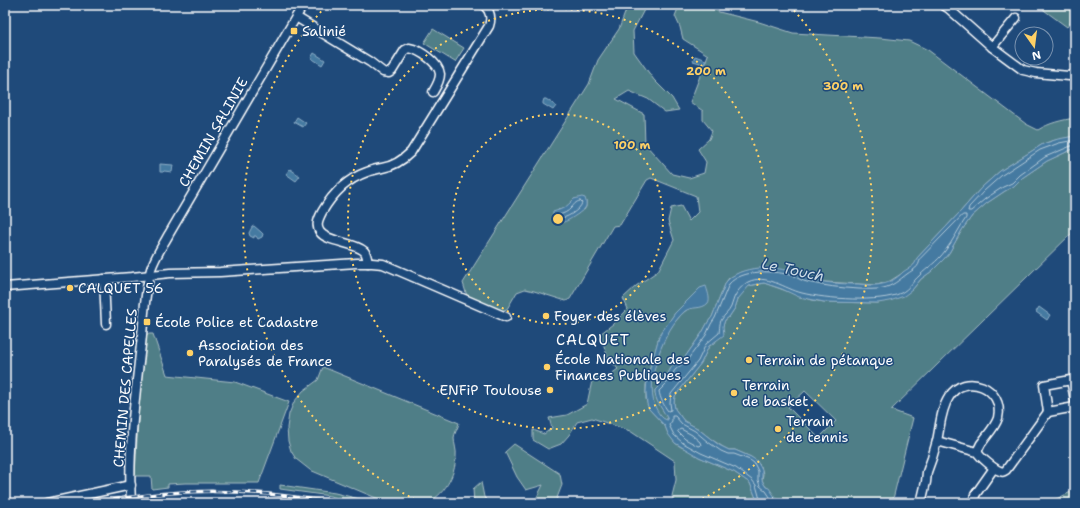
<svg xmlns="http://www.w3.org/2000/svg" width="1080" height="508" viewBox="0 0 1080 508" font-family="'Shantell Sans',sans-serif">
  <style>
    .green { fill: #507e87; stroke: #a8bec3; fill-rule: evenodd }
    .water { fill: #447aa1; stroke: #8fafc7 }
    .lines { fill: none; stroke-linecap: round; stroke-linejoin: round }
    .shore { stroke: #b4cad9; stroke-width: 1 }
    .street-casing { stroke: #fff; stroke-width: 11 }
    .street { stroke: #1f4a7a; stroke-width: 8 }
    .rail-casing { stroke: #fff; stroke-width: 3.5 }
    .rail { stroke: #1f4a7a; stroke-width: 2; stroke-dasharray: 6; stroke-linecap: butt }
    .ring { fill: none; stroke: #ffd166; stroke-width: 2; stroke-dasharray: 2 4 }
    .poi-dot { fill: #ffd166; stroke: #1f4a7a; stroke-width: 1.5 }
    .labels { text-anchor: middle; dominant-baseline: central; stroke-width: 3; stroke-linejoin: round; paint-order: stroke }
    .poi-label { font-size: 14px; fill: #fff; stroke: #1f4a7a; text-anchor: start }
    .street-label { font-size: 14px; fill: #fff; stroke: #1f4a7a }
    .water-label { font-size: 15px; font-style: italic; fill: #d0dee8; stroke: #1f4a7a }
    .neighbourhood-label { font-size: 15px; letter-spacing: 1px; fill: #fff; stroke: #1f4a7a }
    .centre { fill: #ffd166; stroke: #1f4a7a; stroke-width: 2 }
    .ring-label { font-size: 12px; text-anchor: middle; font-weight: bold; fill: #ffd166; stroke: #1f4a7a; stroke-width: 3; stroke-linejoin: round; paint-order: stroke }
  </style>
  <rect width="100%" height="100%" fill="#1f4a7a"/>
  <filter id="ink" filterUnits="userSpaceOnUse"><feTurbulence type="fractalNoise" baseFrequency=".025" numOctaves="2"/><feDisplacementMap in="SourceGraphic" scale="8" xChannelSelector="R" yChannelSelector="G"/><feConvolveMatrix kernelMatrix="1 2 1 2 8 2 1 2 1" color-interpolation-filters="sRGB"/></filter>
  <g filter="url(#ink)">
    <g class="green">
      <path d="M628 5H645L646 6 633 31 634 52 654 80 672 98 679 110 665 112 648 99 629 91 616 99 644 114 645 144 672 174 689 178 704 173 706 162 698 149 709 139 712 131 703 120V111L690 102 708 55 683 39 680 27 675 16 679 6 681 5H704L719 12 759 22 793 33 880 38 909 41 928 50 1026 124 1038 130C1049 123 1062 120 1075 118V136L1051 141 1043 144 1000 171 981 188 961 211 917 258 916 262 912 267 890 281 877 285 825 282 806 278 795 273 763 268 753 269 741 272 729 278 726 282 712 317 708 322 702 333 685 357 671 368 664 381 655 390C654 401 665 410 668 421 663 419 661 417 658 413 653 406 651 395 651 386 653 364 664 332 680 316 683 313 686 310 690 308 693 307 696 307 699 307L687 302 675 313 659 337 655 352 649 371 646 385V399L649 409 665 426 667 431 675 443 681 447 688 450 699 457 734 472 750 483 758 503H675L672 496 676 480 675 461 630 431 592 418 577 422 569 435 561 444 548 449 533 440V430L544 434 552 428 549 418 567 415 587 404 593 376 607 377 618 369 608 358 600 334 613 324 628 309 623 298 636 286 658 271 674 240 668 221 671 208 681 206 689 221 698 212 696 196 651 178 647 180 620 225 613 226 570 299 566 301 534 291 525 289 517 292 507 309 501 311 467 296 463 283 589 84 598 60 619 29ZM574 199 586 201V207L584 210H558C566 209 569 204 574 199Z"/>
      <polygon points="1037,5 1075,5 1075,17 1067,27"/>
      <polygon points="433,29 464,48 455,62 424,43"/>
      <path d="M1073 149 1075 151V230L891 410 913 418 892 503H779L764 484 762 480 763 474 761 466 751 457 735 450H729L723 447 711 439 697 428 684 421 675 409 674 403 675 396 701 363 709 346 715 343 723 326 725 320 729 317 735 308 738 299 743 291 749 286 764 283 812 300 824 302 878 303 912 290 921 279 932 271 943 260 949 253 962 230 972 216 987 203 1005 191 1014 186 1022 178 1047 161ZM805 391 836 421 819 438 788 407Z"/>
      <polygon points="146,334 153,334 167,375 235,382 289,402 259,483 185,483 168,484 168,487 152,489 151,476 135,476 139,402"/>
      <path d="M323 367 459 423C458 428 454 434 454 438 454 444 457 450 456 457 455 476 444 496 426 503H388L310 470 296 459 291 451 288 441 287 428 289 414 294 402 303 391 318 380Z"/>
      <polygon points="514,444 560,474 562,485 555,503 534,503 543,485 526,490 517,477 505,452"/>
      <polygon points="481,482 484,497 490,503 474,503 473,489"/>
      <polygon points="280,485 335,493 376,503 354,503 330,496 280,489"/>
      <polygon points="1075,490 1075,503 1048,503"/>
    </g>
    <g class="water">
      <polygon points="314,53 325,60 322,65 311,58"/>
      <polygon points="695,56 706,60 703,66 699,65 700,63 693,61"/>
      <polygon points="544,99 546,99 556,106 553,110 543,104 543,102"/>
      <polygon points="297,117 306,123 303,127 294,122"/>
      <path d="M1075 136V151L1073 149 1047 161 1022 178 1014 186 1005 191 987 203 972 216 962 230 949 253 943 260 932 271 921 279 912 290 904 296 890 301 878 303 824 302 799 297 782 289 764 283 757 284 749 286 738 299 735 308 729 317 725 320 723 326 724 335 709 346 701 363 675 396 674 403 675 409 684 421 697 428 711 439 719 445 729 450H735L751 457 757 461 762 470V480L764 484 766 487 769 488 779 503H758L750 483 734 472 699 457 675 443 668 434 665 426 649 409 647 404 646 392 647 379 659 337 661 333 675 313 700 288 706 286C707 290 711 299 708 303 702 310 692 306 685 311 664 329 645 379 655 406 657 411 662 420 668 420 664 410 654 401 655 390L664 381 671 368 677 362 685 357 702 333 708 322 712 317 726 282C740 265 775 265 795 273 799 274 802 277 806 278 822 283 840 284 858 284 866 285 874 286 882 284 890 283 897 278 903 272 911 266 914 268 917 258L961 211 981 188 1000 171 1043 144 1058 139Z"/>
      <polygon points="160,164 173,165 172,172 164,171 163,172 160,172"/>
      <polygon points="290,169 300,176 296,181 286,174"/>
      <path d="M582 197 585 198C586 201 587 205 585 208 584 210 580 212 578 214 570 219 561 227 553 219V212C565 208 565 208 574 199Z"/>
      <polygon points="254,226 261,232 263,234 262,237 258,239 256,236 254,236 254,238 250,236 249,233 252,227"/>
      <polygon points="1039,307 1050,315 1047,320 1036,312"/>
    </g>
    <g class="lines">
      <g class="shore">
        <polyline points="1075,140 1059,143 1040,150 1002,175 984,191 969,207 968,211 971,211 985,199 1003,187 1012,183 1020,175 1045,157 1071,146 1075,146"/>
        <path d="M580 201 582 203C580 210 565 220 558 218V215C563 214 568 212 571 208 575 204 575 202 580 201Z"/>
        <path d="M963 215H966V218C959 228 953 241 945 251 937 262 928 267 919 276 913 281 909 289 901 293 880 303 826 299 802 293 785 289 766 273 748 282 742 285 736 293 734 298 733 301 732 304 731 307 729 312 724 315 722 319 719 323 720 328 719 333L706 344 698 361 671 394 670 403 671 410 668 411C664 406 660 398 659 391L667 383 675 370 688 359 706 335 711 324 715 318 729 284C742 269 775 270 793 276 798 278 802 281 807 282 824 286 841 288 859 289 867 289 875 290 883 288 893 286 899 280 907 274 914 269 919 268 920 259Z"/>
        <polygon points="679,430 681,429 692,435 700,442 701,445 698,446 685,439 678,432"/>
        <polyline points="761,503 756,485 752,480 736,468 701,453 683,443 674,435 669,425 672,421 672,416 675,416 682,424 695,431 708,442 721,451 728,454 734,454 750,460 754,463 758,471 758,480 760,486 766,491 774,503"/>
      </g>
      <g class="street-casing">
        <g id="street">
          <polyline points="943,5 948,8 992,47 1023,70 1036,73 1069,76 1075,75"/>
          <path d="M296 17 370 62 383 72 389 73 392 71 405 50 409 48C420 50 439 63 440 74 440 81 436 87 433 92"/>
          <polyline points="992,47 1016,18"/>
          <path d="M368 263C367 259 367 254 364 251 354 242 327 242 320 232 315 225 319 218 322 212 333 193 347 179 367 172 372 170 377 169 382 168 394 166 403 160 411 152L489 26C492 17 490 11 484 5"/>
          <polyline points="104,279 106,324"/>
          <polyline points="5,287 132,277 170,273 220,272 357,263 372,263 383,264 506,317"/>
          <polyline points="1075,400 1071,380 1044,385 1048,412 1075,407"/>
          <path d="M937 441C940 427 941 409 949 397 965 371 1005 388 998 418 995 427 988 434 983 441 980 444 979 448 977 452"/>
          <polyline points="47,503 131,485"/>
          <path d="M131 503C128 450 135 397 141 345 144 319 144 294 151 269 155 257 163 245 169 234L303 5"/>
          <path d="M921 503 926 482 927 472 932 458 937 441 977 452C980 457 994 469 1000 471 1003 472 1003 472 1006 470L1048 412"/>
          <polyline points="974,503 975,495 994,468"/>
        </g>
      </g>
      <use href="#street" class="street"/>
      <g class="rail-casing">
        <path id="rail" d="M96 503C178 487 250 488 332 503"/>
      </g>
      <use href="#rail" class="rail"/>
    </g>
  </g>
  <g class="ring">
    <circle cx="558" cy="219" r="105"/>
    <circle cx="558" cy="219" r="210"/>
    <path d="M420 502A315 315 0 0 1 326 6M790 6A315 315 0 0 1 696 502"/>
  </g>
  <g class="poi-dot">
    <rect x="290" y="27" width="8" height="8" rx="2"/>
    <circle cx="70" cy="288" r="4"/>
    <circle cx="546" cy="316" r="4"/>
    <rect x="143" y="318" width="8" height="8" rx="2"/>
    <circle cx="190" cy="353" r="4"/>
    <circle cx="749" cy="360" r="4"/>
    <circle cx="547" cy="367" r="4"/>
    <circle cx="550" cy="390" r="4"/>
    <circle cx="734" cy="393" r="4"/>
    <circle cx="778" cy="429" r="4"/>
  </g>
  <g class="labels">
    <g class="poi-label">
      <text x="302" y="31">Salinié</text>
      <text x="78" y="288">CALQUET 56</text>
      <text x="554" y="316">Foyer des élèves</text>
      <text x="155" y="322">École Police et Cadastre</text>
      <text x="198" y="345">Association des<tspan x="198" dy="16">Paralysés de France</tspan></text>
      <text x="555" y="359">École Nationale des<tspan x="555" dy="16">Finances Publiques</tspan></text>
      <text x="757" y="360">Terrain de pétanque</text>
      <text x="742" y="385">Terrain<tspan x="742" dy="16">de basket</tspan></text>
      <text x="542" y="390" text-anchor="end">ENFiP Toulouse</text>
      <text x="786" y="421">Terrain<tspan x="786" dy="16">de tennis</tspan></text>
    </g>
    <g class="street-label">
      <text transform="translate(213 132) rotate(-60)">CHEMIN SALINIE</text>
      <text transform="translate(125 388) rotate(-85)">CHEMIN DES CAPELLES</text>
    </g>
    <g class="water-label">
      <text transform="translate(793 270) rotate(12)">Le Touch</text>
    </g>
    <g class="neighbourhood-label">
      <text x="593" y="340">CALQUET</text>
    </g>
  </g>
  <circle cx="558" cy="219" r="6" class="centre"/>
  <g class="ring-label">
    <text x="706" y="75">200 m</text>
    <text x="843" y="90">300 m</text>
    <text x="632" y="149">100 m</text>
  </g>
  <rect width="1080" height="508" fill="none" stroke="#1f4a7a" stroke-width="20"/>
  <rect x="10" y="10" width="1060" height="488" fill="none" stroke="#fff" stroke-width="1.5" filter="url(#ink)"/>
  <g transform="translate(1034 46) rotate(166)"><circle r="19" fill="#1f4a7a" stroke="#7992af"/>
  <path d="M0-3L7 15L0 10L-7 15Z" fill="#ffd166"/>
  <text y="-6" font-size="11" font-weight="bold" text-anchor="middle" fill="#ffffff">N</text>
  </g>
</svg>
